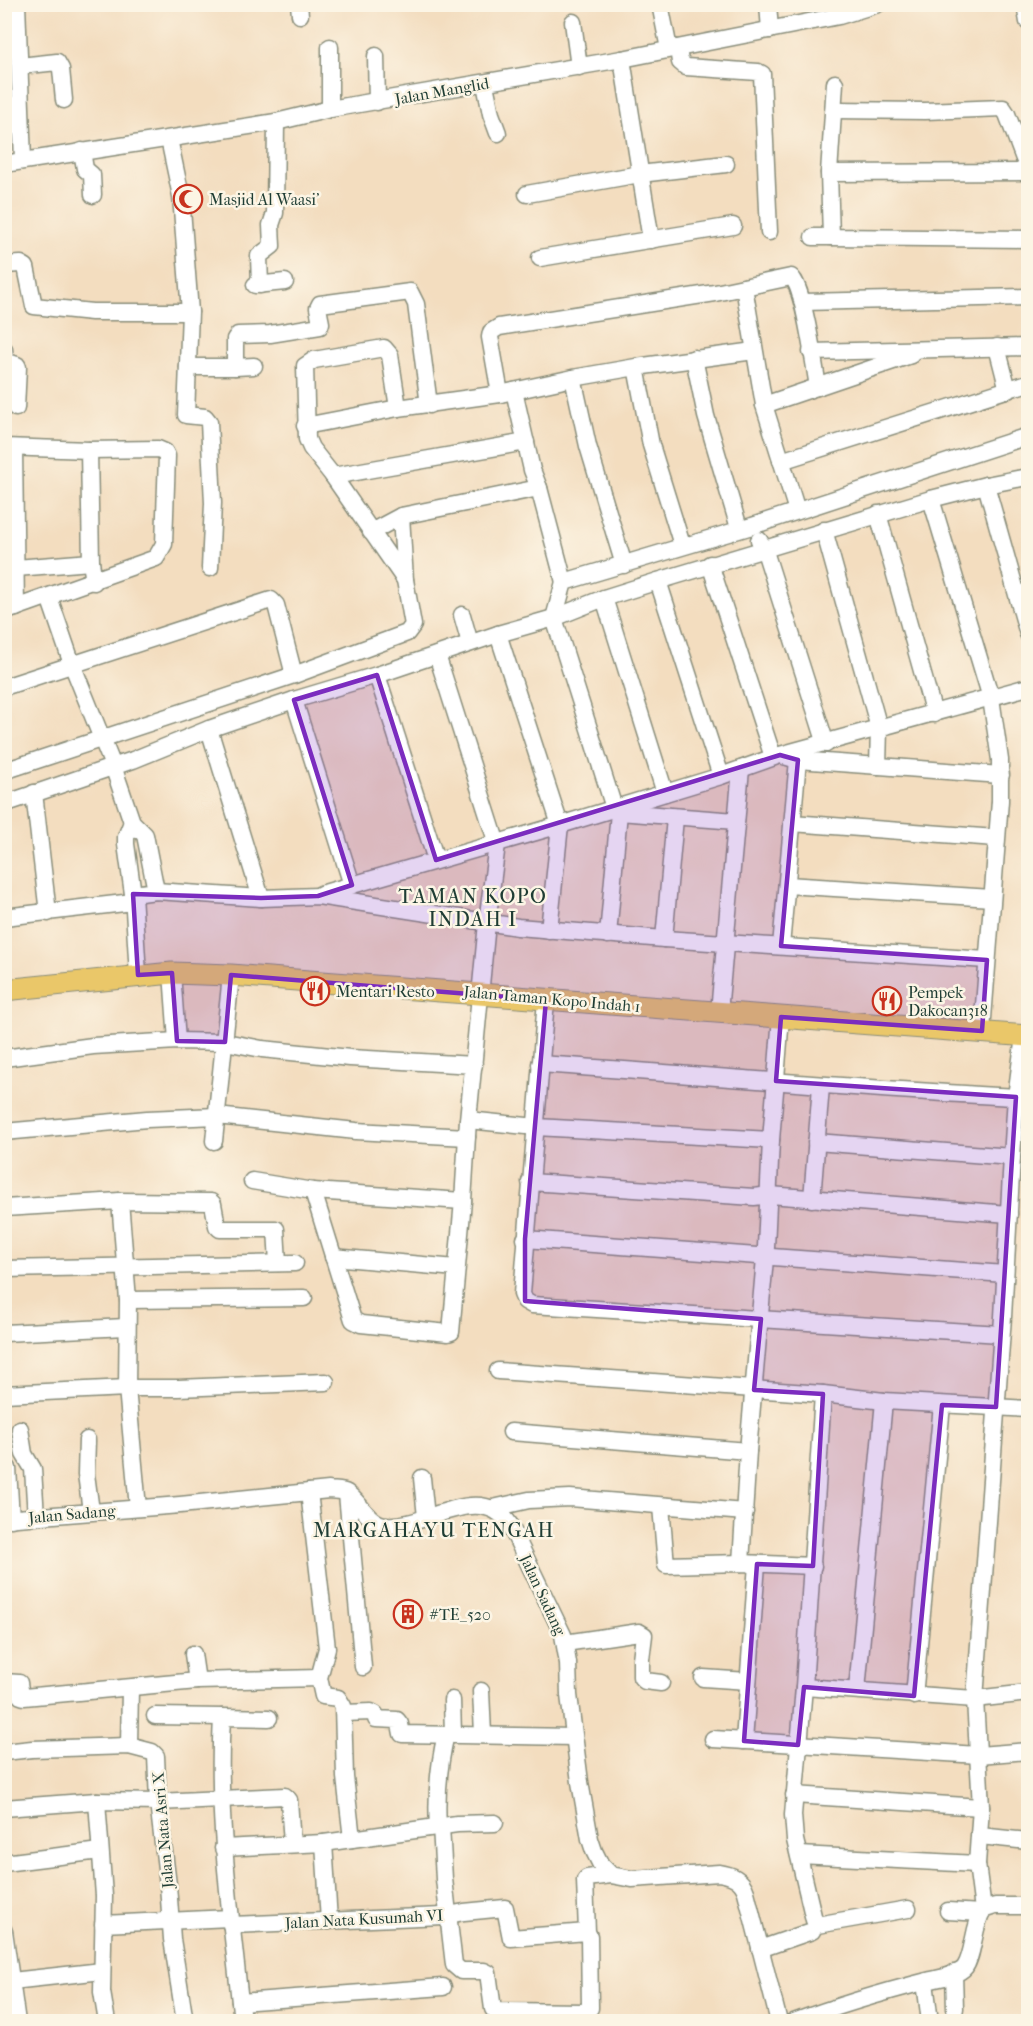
<svg xmlns="http://www.w3.org/2000/svg" width="1033" height="2026" viewBox="0 0 1033 2026" font-family="'IM FELL French Canon',serif">
  <style>
    .lines { fill: none; stroke-linecap: round; stroke-linejoin: round }
    .minor-casing { stroke: #898d7a; stroke-width: 19 }
    .major-casing { stroke: #898d7a; stroke-width: 23 }
    .minor { stroke: #fff; stroke-width: 16 }
    .major { stroke: #eac769; stroke-width: 21 }
    .marked { fill: #7b2cbf; fill-opacity: 0.2; stroke: #7b2cbf; stroke-width: 4.5; stroke-linejoin: round }
    .labels { text-anchor: middle; dominant-baseline: central; stroke-width: 5; stroke-linejoin: round; paint-order: stroke }
    .street-label { font-size: 16px; fill: #1f3d34; stroke: #fcf5e5 }
    .poi-label { font-size: 16px; fill: #1f3d34; stroke: #fcf5e5; text-anchor: start }
    .quarter-label { font-size: 20px; letter-spacing: 1.5px; fill: #1f3d34; stroke: #fcf5e5 }
  </style>
  <rect width="100%" height="100%" fill="#fcf5e5"/>
  <filter id="ink" filterUnits="userSpaceOnUse"><feTurbulence type="fractalNoise" baseFrequency=".0167" numOctaves="2"/><feDisplacementMap in="SourceGraphic" scale="12" xChannelSelector="R" yChannelSelector="G"/><feConvolveMatrix kernelMatrix="1 2 1 2 8 2 1 2 1" color-interpolation-filters="sRGB"/></filter>
  <filter id="wash" filterUnits="userSpaceOnUse"><feTurbulence type="fractalNoise" baseFrequency=".008" numOctaves="4" result="noise"/><feDisplacementMap in="SourceGraphic" scale="24" xChannelSelector="R" yChannelSelector="G"/><feGaussianBlur stdDeviation="1.35" result="paint"/><feColorMatrix in="noise" values="0 0 0 0 0 0 0 0 0 0 0 0 0 0 0 0 0 1.4 0 .05"/><feComposite in="paint" operator="in"/></filter>
  <g filter="url(#wash)">
    <rect width="100%" height="100%" fill="#f3ddbf"/>
  </g>
  <g filter="url(#ink)">
    <g class="lines">
      <g class="minor-casing">
        <g id="minor">
          <polyline points="17,4 23,160"/>
          <polyline points="299,4 300,15"/>
          <polyline points="660,4 669,49"/>
          <polyline points="768,4 770,30"/>
          <polyline points="1025,4 1028,22"/>
          <polyline points="573,22 579,67"/>
          <polyline points="678,48 680,62 686,67 758,72 762,74 769,232"/>
          <polyline points="376,56 377,102"/>
          <polyline points="622,59 651,240"/>
          <polyline points="20,66 57,62 61,69 64,100"/>
          <polyline points="485,84 491,114 498,133"/>
          <polyline points="330,109 330,47"/>
          <polyline points="834,110 925,111 1003,108 1007,114 1024,159 1028,162"/>
          <polyline points="169,139 181,196 190,312 186,415 205,417 209,422 213,503 210,568"/>
          <polyline points="82,151 85,169 92,175 93,195"/>
          <polyline points="4,164 276,122 330,109 622,59 839,16 878,4"/>
          <polyline points="1028,172 829,173 831,237 1028,239"/>
          <polyline points="829,173 835,83"/>
          <polyline points="527,194 640,174 726,164"/>
          <polyline points="813,237 831,237"/>
          <polyline points="540,258 733,226"/>
          <polyline points="4,265 21,264 26,267 34,306 92,312 190,312"/>
          <polyline points="255,285 285,282"/>
          <polyline points="260,285 259,256 272,246 271,225 275,213 276,122"/>
          <polyline points="744,287 764,405 797,511"/>
          <polyline points="803,302 1028,297"/>
          <polyline points="997,347 1008,390"/>
          <polyline points="4,349 5,361 17,365 18,367 16,408"/>
          <polyline points="811,352 1028,347"/>
          <polyline points="694,358 706,416 739,528"/>
          <polyline points="188,367 235,367 235,339 238,335 270,334 320,326 321,323 318,308 320,304 410,292 416,304 429,405"/>
          <polyline points="235,367 254,366"/>
          <polyline points="636,367 651,445 682,545"/>
          <polyline points="573,378 588,446 624,565"/>
          <polyline points="514,391 532,470 539,488 564,582"/>
          <path d="M500 394 490 337 491 332 499 327 715 293 791 277C803 284 815 369 818 387"/>
          <polyline points="764,405 911,355"/>
          <polyline points="305,426 398,408 500,394 573,378 636,367 754,351"/>
          <polyline points="4,447 89,450 158,449 165,452 167,456 164,544 156,558 4,612"/>
          <polyline points="14,448 16,608"/>
          <polyline points="89,450 91,562 94,582"/>
          <polyline points="781,461 1028,383"/>
          <polyline points="333,476 526,442"/>
          <polyline points="986,485 1028,634"/>
          <polyline points="931,499 991,698 1000,760 1000,801 982,1031"/>
          <polyline points="878,514 934,714"/>
          <polyline points="401,516 405,580"/>
          <polyline points="824,530 879,728 878,766"/>
          <polyline points="371,532 401,516 539,488"/>
          <polyline points="759,540 764,548 826,744"/>
          <polyline points="710,564 773,757"/>
          <polyline points="16,568 91,562"/>
          <polyline points="658,581 721,776"/>
          <polyline points="49,597 72,664 113,766 132,822 145,835 156,891"/>
          <polyline points="604,598 665,793"/>
          <polyline points="462,615 470,643"/>
          <polyline points="498,634 560,825 549,930"/>
          <polyline points="377,675 436,860"/>
          <polyline points="4,687 271,600 276,605 294,675"/>
          <polyline points="294,700 352,885"/>
          <polyline points="209,729 261,898"/>
          <polyline points="784,756 798,760 1001,775"/>
          <polyline points="4,771 294,675 407,633 413,625 405,580 333,476 311,448 307,439 305,366 314,360 384,348 390,355 398,408"/>
          <polyline points="34,793 48,913"/>
          <polyline points="4,804 133,760 209,729 294,700 377,675 498,634 554,618 604,598 658,581 931,499 986,485 1022,478 1028,478"/>
          <polyline points="736,821 619,812 614,808 554,618 564,582 752,526 1028,436"/>
          <polyline points="132,822 126,837 126,844 133,894"/>
          <polyline points="792,823 996,838"/>
          <polyline points="787,885 992,898"/>
          <polyline points="321,894 560,825 721,776 780,755 1028,687"/>
          <polyline points="4,917 133,902"/>
          <polyline points="608,935 619,812"/>
          <polyline points="664,939 675,818"/>
          <polyline points="781,946 798,760"/>
          <polyline points="172,973 177,1041"/>
          <polyline points="138,975 133,894 156,891 261,898 318,896 518,927 664,939 987,960"/>
          <polyline points="546,1000 522,1294 525,1301 532,1305 1001,1334"/>
          <polyline points="719,1012 741,769"/>
          <polyline points="4,1058 93,1046 177,1041 225,1042 262,1049 350,1058 474,1065"/>
          <path d="M540 1064C699 1075 857 1089 1016 1097"/>
          <polyline points="468,1120 536,1127 771,1140"/>
          <polyline points="4,1132 147,1119 217,1116 356,1131 467,1137"/>
          <polyline points="214,1141 231,975"/>
          <polyline points="816,1142 1012,1157"/>
          <polyline points="252,1181 313,1191 463,1201"/>
          <polyline points="530,1182 754,1197 770,1195 1009,1214"/>
          <polyline points="313,1191 353,1320 361,1324 448,1333 451,1332 463,1201 468,1120 487,923 497,844 437,655"/>
          <polyline points="812,1199 821,1086"/>
          <polyline points="120,1201 128,1300 127,1388 138,1508"/>
          <polyline points="4,1208 120,1201 211,1202 213,1204 217,1226 220,1229 276,1229 278,1263"/>
          <polyline points="525,1239 1005,1274"/>
          <polyline points="333,1257 456,1268"/>
          <polyline points="4,1269 295,1263"/>
          <polyline points="128,1300 304,1298"/>
          <polyline points="4,1333 126,1327"/>
          <polyline points="498,1371 823,1394 884,1401 1028,1409"/>
          <polyline points="4,1394 127,1388 178,1388 326,1382"/>
          <polyline points="823,1394 804,1687 793,1815 795,1840 814,1920 817,1925 908,1909"/>
          <polyline points="20,1429 24,1454 33,1469 36,1517"/>
          <polyline points="511,1432 748,1451"/>
          <polyline points="87,1440 86,1474 91,1511"/>
          <polyline points="8,1468 11,1519"/>
          <polyline points="422,1478 426,1517"/>
          <polyline points="309,1492 327,1648 319,1678 323,1696 338,1698 343,1706 345,1777 352,1839"/>
          <polyline points="347,1494 363,1667"/>
          <polyline points="661,1506 666,1565 741,1563 813,1566"/>
          <polyline points="493,1508 529,1500 570,1498 745,1512"/>
          <path d="M4 1519 180 1505 329 1490C334 1491 342 1490 347 1493 360 1502 369 1524 386 1525 425 1529 481 1480 510 1525L563 1635 568 1663 569 1695 580 1782 590 1839 594 1851 601 1865 611 1875 632 1879 719 1873C732 1875 742 1879 746 1892L779 2022"/>
          <polyline points="741,1563 748,1451 766,1247 771,1140 781,1017"/>
          <polyline points="565,1643 639,1632 644,1635 641,1659 641,1677 645,1681 661,1683"/>
          <polyline points="193,1654 197,1681"/>
          <polyline points="703,1678 748,1681"/>
          <polyline points="4,1682 19,1683 21,1696 24,1697 197,1681 319,1678"/>
          <polyline points="804,1687 975,1699 1028,1693"/>
          <polyline points="857,1690 884,1401"/>
          <polyline points="481,1691 483,1734"/>
          <polyline points="914,1696 942,1405"/>
          <polyline points="452,1700 453,1734"/>
          <polyline points="344,1713 371,1712 375,1714 376,1719 397,1720 400,1724 402,1734 574,1737"/>
          <polyline points="155,1716 222,1717"/>
          <polyline points="713,1739 979,1755 1028,1751"/>
          <polyline points="744,1741 757,1564"/>
          <polyline points="129,1746 130,1688"/>
          <polyline points="4,1752 32,1749 129,1746 152,1752 156,1756 158,1802 168,1885 172,1939 185,2022"/>
          <polyline points="794,1795 981,1807"/>
          <polyline points="97,1801 104,1896 102,1992 107,2022"/>
          <polyline points="4,1808 97,1801 158,1802 285,1796 289,1800 292,1844"/>
          <polyline points="441,1826 444,1879 454,1965 461,1971 484,1971 488,1973 493,2009 495,2011 584,2012 590,2008 589,1936 587,1932 585,1880 587,1878 611,1875"/>
          <path d="M438 1827C436 1795 439 1764 446 1734"/>
          <polyline points="980,1836 1028,1841"/>
          <polyline points="324,1843 457,1824 495,1823"/>
          <polyline points="223,1848 324,1843 329,1921"/>
          <polyline points="799,1855 977,1864"/>
          <polyline points="4,1863 100,1851"/>
          <polyline points="983,1910 977,1864 981,1807 975,1699 1003,1317 1012,1157 1016,1097 1024,1036"/>
          <polyline points="948,1911 981,1913"/>
          <polyline points="103,1924 230,1918"/>
          <polyline points="231,1925 443,1916 464,1912 505,1908 511,1938 587,1932"/>
          <polyline points="4,1931 17,2022"/>
          <polyline points="760,1949 812,1931"/>
          <polyline points="954,1973 955,2009"/>
          <polyline points="12,1981 102,1971"/>
          <polyline points="925,1982 930,2022"/>
          <polyline points="240,2002 443,1987"/>
          <path d="M242 2022C232 1919 216 1821 222 1717L269 1718"/>
          <path d="M794 2022C839 2005 884 1992 931 1980 940 1978 959 1975 965 1967 974 1954 973 1926 983 1910L995 1906H1028"/>
        </g>
      </g>
      <g class="major-casing">
        <polyline id="major" points="4,990 172,973 231,975 1028,1036"/>
      </g>
      <use href="#minor" class="minor"/>
      <use href="#major" class="major"/>
    </g>
  </g>
  <path class="marked" d="M377 675 436 860 780 755 798 760 781 946 987 960 982 1031 781 1017 776 1081 1016 1097 996 1407 942 1405 914 1696 804 1687 798 1745 744 1741 757 1564 813 1566 823 1394 754 1390 761 1319 525 1301V1239L546 1000 231 975 225 1042 177 1041 172 973 138 975 133 894 261 898 318 896 352 885 294 700Z"/>
  <defs>
    <g id="mosque-ring" transform="scale(1.5)"><circle r="9.5" fill="#fcf5e5" stroke="#c8321e" stroke-width="1.5"/><path d="M3.5-4.9A6 6 0 1 0 3.5 4.9A5 5 0 1 1 3.5-4.9Z" fill="#c8321e"/></g>
    <g id="restaurant-ring" transform="scale(1.5)"><circle r="9.5" fill="#fcf5e5" stroke="#c8321e" stroke-width="1.5"/><path d="M-5-6h1v4h1v-4h1v4h1v-4h1v5L-1.5 .5V6h-2V.5L-5-1ZM5-6V6H3V1.5H1.5Q1.5-4 5-6Z" fill="#c8321e"/></g>
    <g id="building-ring" transform="scale(1.5)"><circle r="9.5" fill="#fcf5e5" stroke="#c8321e" stroke-width="1.5"/><path d="M-4-6H4V6H1V3H-1V6H-4ZM-2.5-4.3h1.7v1.8h-1.7ZM.8-4.3h1.7v1.8H.8ZM-2.5-1h1.7V.8h-1.7ZM.8-1h1.7V.8H.8Z" fill="#c8321e"/></g>
  </defs>
  <g fill-rule="evenodd">
    <use href="#mosque-ring" x="188" y="199"/>
    <use href="#restaurant-ring" x="315" y="991"/>
    <use href="#restaurant-ring" x="887" y="1001"/>
    <use href="#building-ring" x="408" y="1614"/>
  </g>
  <g class="labels">
    <g class="street-label">
      <text transform="translate(442 91) rotate(-10)">Jalan Manglid</text>
      <text transform="translate(552 999) rotate(5)">Jalan Taman Kopo Indah 1</text>
      <text transform="translate(72 1514) rotate(-5)">Jalan Sadang</text>
      <text transform="translate(543 1595) rotate(65)">Jalan Sadang</text>
      <text transform="translate(163 1830) rotate(-95)">Jalan Nata Asri X</text>
      <text transform="translate(364 1919) rotate(-3)">Jalan Nata Kusumah VI</text>
    </g>
    <g class="poi-label">
      <text x="209" y="199">Masjid Al Waasi'</text>
      <text x="336" y="991">Mentari Resto</text>
      <text x="908" y="992">Pempek<tspan x="908" dy="18">Dakocan318</tspan></text>
      <text x="429" y="1614">#TE_520</text>
    </g>
    <g class="quarter-label">
      <text x="473" y="896">TAMAN KOPO<tspan x="473" dy="23">INDAH I</tspan></text>
      <text x="434" y="1530">MARGAHAYU TENGAH</text>
    </g>
  </g>
  <rect width="1033" height="2026" fill="none" stroke="#fcf5e5" stroke-width="24"/>
</svg>
